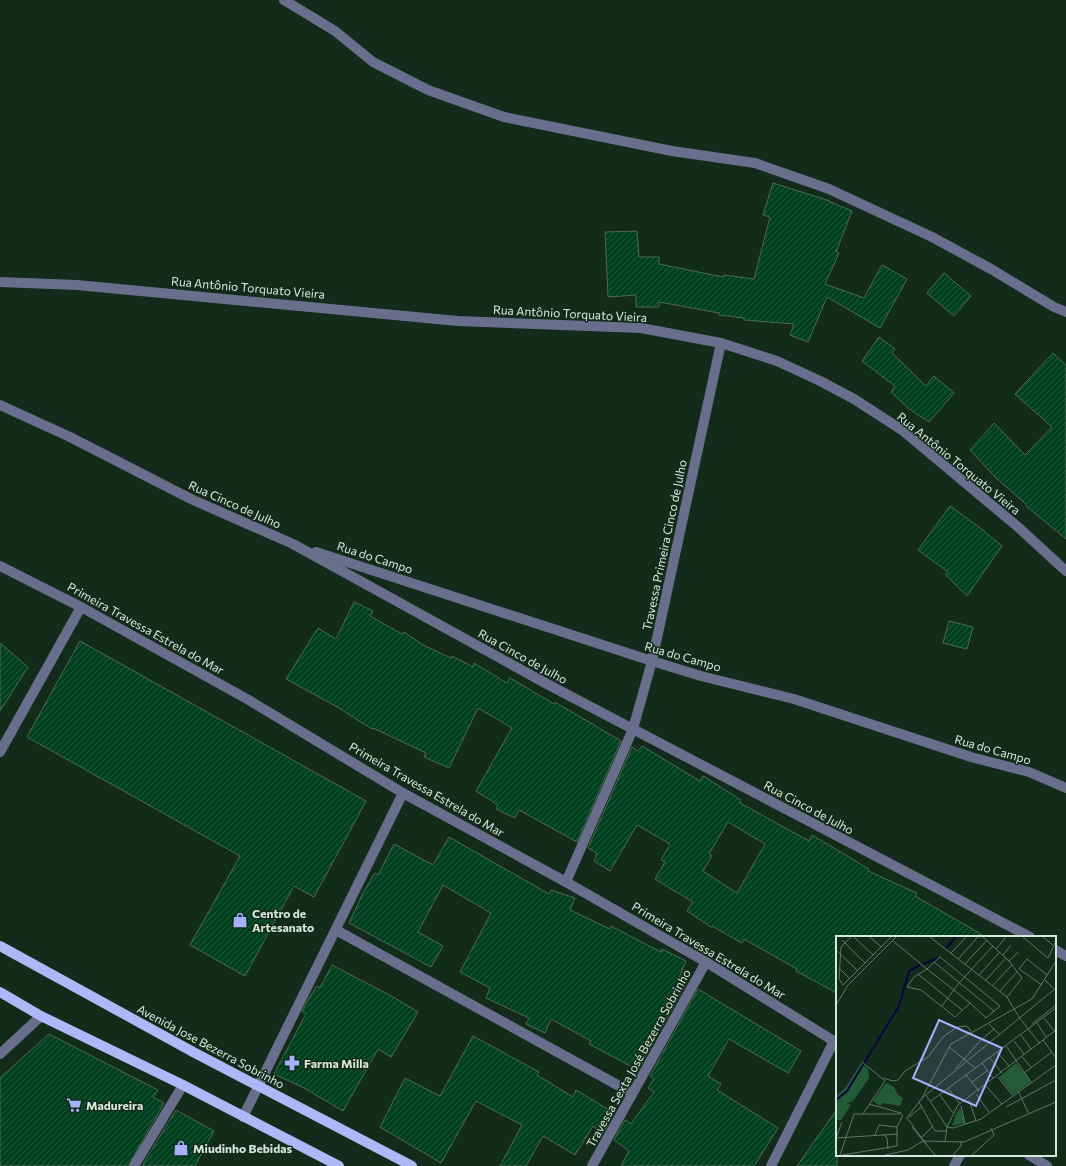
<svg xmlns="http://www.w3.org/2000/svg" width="1066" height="1166" viewBox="0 0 1066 1166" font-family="Commissioner,sans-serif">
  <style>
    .building { fill: url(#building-hatch); stroke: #4e6955; fill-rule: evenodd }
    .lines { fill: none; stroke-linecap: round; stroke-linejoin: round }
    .minor { stroke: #696e8c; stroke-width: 10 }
    .major { stroke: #afb8f7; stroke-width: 10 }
    .labels { text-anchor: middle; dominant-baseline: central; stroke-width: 3; stroke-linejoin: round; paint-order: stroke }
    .street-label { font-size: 12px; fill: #d8e7dc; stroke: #122b1a }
    .poi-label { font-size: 12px; font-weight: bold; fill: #d8e7dc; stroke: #122b1a; text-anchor: start }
    .inset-river { fill: none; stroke: #0d033f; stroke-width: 2 }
    .inset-road { fill: none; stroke: #617668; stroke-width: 1 }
    .view { fill: #a6b1fc; fill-opacity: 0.15; stroke: #a6b1fc; stroke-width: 2 }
    .inset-edge { fill: none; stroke: #d8e7dc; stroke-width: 2 }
  </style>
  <defs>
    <pattern id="building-hatch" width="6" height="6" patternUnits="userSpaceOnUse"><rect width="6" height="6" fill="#00401e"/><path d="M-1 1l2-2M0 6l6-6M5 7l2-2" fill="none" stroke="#245c3e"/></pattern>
  </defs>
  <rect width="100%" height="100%" fill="#122b1a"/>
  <g class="building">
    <polygon points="773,183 830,201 830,202 852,211 836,252 839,253 825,284 864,298 882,265 907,279 880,328 827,297 808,342 790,335 794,324 744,320 744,318 719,315 719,313 659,302 659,307 636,307 636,295 608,297 605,232 637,231 639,257 659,257 659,264 723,277 724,275 754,279 770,217 763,215"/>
    <polygon points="944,273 971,296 954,316 927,293"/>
    <polygon points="879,337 895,349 892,353 926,386 934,376 954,393 929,422 909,409 891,392 895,386 862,361"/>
    <polygon points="1053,353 1066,365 1066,539 1026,506 1027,505 995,477 970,450 994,423 1025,455 1052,427 1015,394"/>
    <polygon points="950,506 979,527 1002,546 967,596 946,575 948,572 918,550"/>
    <polygon points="354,602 373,611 370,616 402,634 404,632 423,645 451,658 452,656 473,667 474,663 507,683 510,678 554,704 555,702 621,741 577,842 519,810 515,818 496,809 498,805 476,791 512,728 478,708 449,768 424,757 426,753 405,743 373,728 372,729 339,708 286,679 318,628 336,639"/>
    <polygon points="949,621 973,627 967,649 943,643"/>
    <polygon points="80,641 366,801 314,897 294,886 245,976 190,945 240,856 27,737"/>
    <polygon points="0,643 28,667 0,711"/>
    <path d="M642 746 700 781 703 776 741 800 740 803 809 841 812 835 869 869 868 871 917 893 915 896 986 937H837V993L796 971 797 969 744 939 742 943 712 926 711 927 687 911 693 902 655 879 665 862 661 860 670 844 637 825 610 871 594 861 597 853 588 848 632 747 638 751ZM728 822 765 844 737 893 703 871 712 856 709 854Z"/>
    <polygon points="449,837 549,894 551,890 575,898 570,910 610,929 611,926 661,952 662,949 686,961 679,978 687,982 638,1070 589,1044 591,1041 551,1019 545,1033 526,1024 529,1018 486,998 490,988 460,972 491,913 443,885 418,932 443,946 431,967 349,923 364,891 375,873 378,875 394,844 433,865"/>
    <polygon points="332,965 395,998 418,1012 391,1057 378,1049 343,1111 306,1089 274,1074 306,1014 302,1011 309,998 317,986 320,988"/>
    <polygon points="698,989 801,1051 788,1073 729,1039 708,1076 721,1084 717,1090 778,1128 754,1166 621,1166 629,1151 614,1140 625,1120 631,1124 654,1092 648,1088 654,1079 650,1076"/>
    <polygon points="49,1034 158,1090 153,1097 164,1103 128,1166 0,1166 0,1078"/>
    <polygon points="473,1036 539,1072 537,1075 573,1097 576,1090 614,1113 603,1133 593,1126 575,1155 543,1136 526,1166 500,1166 522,1125 476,1101 441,1163 380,1127 405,1078 440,1096"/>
    <polygon points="837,1109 837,1166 797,1166"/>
    <polygon points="176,1110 214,1131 195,1166 142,1166"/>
  </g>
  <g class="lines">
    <g class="minor">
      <polyline points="284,0 335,31 373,62 428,90 504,117 672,151 755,163 829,189 932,237 991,269 1054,307 1066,312"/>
      <polyline points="0,282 77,285 458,321 641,328 721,343 777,361 820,381 854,399 902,430 1018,527 1066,571"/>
      <polyline points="0,405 70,437 191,499 293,544 547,684 1030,937"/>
      <polyline points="316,552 652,661 701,676 794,699 971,757 1029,772 1066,788"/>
      <polyline points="0,566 81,607 247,699 403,793 566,882 706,962 837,1043"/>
      <polyline points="0,752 81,607"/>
      <polyline points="566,882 633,729 652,661 721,343"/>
      <polyline points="336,930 632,1093"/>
      <polyline points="1055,950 1066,956"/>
      <polyline points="0,1054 41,1016"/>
      <polyline points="243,1117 403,793"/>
      <polyline points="1029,1155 1047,1166"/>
      <polyline points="134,1166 183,1085"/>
      <polyline points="592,1166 706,962"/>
      <polyline points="771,1166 834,1041"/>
      <polyline points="954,1166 960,1155"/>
    </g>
    <g class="major">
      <polyline points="0,946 195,1053 412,1166"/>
      <polyline points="0,992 41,1016 183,1085 339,1166"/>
    </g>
  </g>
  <defs>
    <g id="shop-bare" transform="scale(1.2)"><path d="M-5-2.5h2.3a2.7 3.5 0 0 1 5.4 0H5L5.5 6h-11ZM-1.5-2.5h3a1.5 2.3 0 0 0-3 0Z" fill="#a6b1fc" stroke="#122b1a" stroke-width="2.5" paint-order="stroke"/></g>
    <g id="pharmacy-bare" transform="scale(1.2)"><path d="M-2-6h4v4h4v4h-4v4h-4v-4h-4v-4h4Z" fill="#a6b1fc" stroke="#122b1a" stroke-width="2.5" paint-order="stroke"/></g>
    <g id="supermarket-bare" transform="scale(1.2)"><path d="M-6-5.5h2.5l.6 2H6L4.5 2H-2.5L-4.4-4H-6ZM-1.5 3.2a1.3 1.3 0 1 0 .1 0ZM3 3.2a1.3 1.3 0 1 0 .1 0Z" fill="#a6b1fc" stroke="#122b1a" stroke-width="2.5" paint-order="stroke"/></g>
  </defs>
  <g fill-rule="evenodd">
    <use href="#shop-bare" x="240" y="920"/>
    <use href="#pharmacy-bare" x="292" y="1063"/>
    <use href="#supermarket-bare" x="74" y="1105"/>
    <use href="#shop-bare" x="181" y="1148"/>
  </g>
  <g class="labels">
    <g class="street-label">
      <text transform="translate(248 287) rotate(5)">Rua Antônio Torquato Vieira</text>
      <text transform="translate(570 313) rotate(3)">Rua Antônio Torquato Vieira</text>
      <text transform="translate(959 463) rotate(39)">Rua Antônio Torquato Vieira</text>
      <text transform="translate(235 504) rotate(24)">Rua Cinco de Julho</text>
      <text transform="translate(664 545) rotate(-78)">Travessa Primeira Cinco de Julho</text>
      <text transform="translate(375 557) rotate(18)">Rua do Campo</text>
      <text transform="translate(146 628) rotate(29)">Primeira Travessa Estrela do Mar</text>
      <text transform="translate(523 656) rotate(29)">Rua Cinco de Julho</text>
      <text transform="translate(683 656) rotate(16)">Rua do Campo</text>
      <text transform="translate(993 749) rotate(16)">Rua do Campo</text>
      <text transform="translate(427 789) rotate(30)">Primeira Travessa Estrela do Mar</text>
      <text transform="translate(809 807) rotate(28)">Rua Cinco de Julho</text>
      <text transform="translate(709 950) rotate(31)">Primeira Travessa Estrela do Mar</text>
      <text transform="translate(211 1046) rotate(28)">Avenida Jose Bezerra Sobrinho</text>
      <text transform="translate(638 1058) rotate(-61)">Travessa Sexta José Bezerra Sobrinho</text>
    </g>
    <g class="poi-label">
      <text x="252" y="913">Centro de<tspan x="252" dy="14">Artesanato</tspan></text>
      <text x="304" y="1063">Farma Milla</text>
      <text x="86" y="1105">Madureira</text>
      <text x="193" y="1148">Miudinho Bebidas</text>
    </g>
  </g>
  <g transform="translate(836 936)">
    <rect width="220" height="220" fill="#122b1a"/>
    <path d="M25 127 32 133 33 142 17 165 11 167 15 169 5 184H0V160L10 151ZM50 147 58 151 62 159 67 162 64 170 47 167 44 170 37 165Z" fill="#235b37"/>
    <path d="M180 127 195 146 177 159 163 141ZM124 172 129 187 116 190 120 178Z" fill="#235b37"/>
    <path class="inset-river" d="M110 12 120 1M87 28 102 22M0 164 11 155 63 70 73 35 84 29"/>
    <path class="inset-road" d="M15 1 5 11 3 43 7 49 55 1M18 1 37 19M34 1 45 11M94 1 171 61 183 81 204 108M147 1 173 25 186 42 171 61M187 1 212 22 220 5M207 1 218 10M6 4 29 27M56 4 91 33 134 67 150 82 164 70 104 21 91 33 78 41 71 51 85 54 119 81 134 67M160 13 170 1M0 14 22 35M115 17 130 1M167 19 175 9M122 23 142 1M173 25 182 16M98 26 158 75M129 28 151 4M4 33 14 43M183 33 191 23 211 39M183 33 206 49M82 38 126 74M143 39 164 16M150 44 170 22M209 44 218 53M157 49 176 29M164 55 181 36M0 69 12 49 60 1M106 70 123 47 157 10M208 82 220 97M201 87 210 101M153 88 164 99M196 88 220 69M185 99 195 113M207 104 220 122M178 105 188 118M170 110 195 146M113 111 139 132M161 116 173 130M186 121 195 131M154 122 166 137M26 126 49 145 27 178M146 127 157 142M119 133 144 105 158 93M188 137 216 116M130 139 143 155M162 141 176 159M47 142 57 145 62 144 69 135 92 121 107 101 121 91 131 90 136 97M136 146 152 134M150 150 166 168M112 152 124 168M182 155 193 178M140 158 153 176M90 159 111 191 117 192 145 183 220 129M104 159 117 177M86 162 220 52M133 164 140 185M95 165 220 72M83 166 99 195H111M33 168 65 177M125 170 129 188M170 171 220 144M73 181 85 171M71 182 91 209M70 183 86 162 115 108 196 63 220 25M76 191 99 219M47 198 51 202 52 213M39 199 43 189 61 191M86 201 96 191M0 202 62 198M0 202 6 186M109 206 111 191 122 169 220 94M4 219 18 178H66M6 219 61 210V191L67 179M49 219 72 214 87 205 128 206 220 166M117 219 125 210V205M136 219 158 199 155 192"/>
    <path class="view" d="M103 84 166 112 140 170 77 142Z"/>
    <rect width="220" height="220" class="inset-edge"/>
  </g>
</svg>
